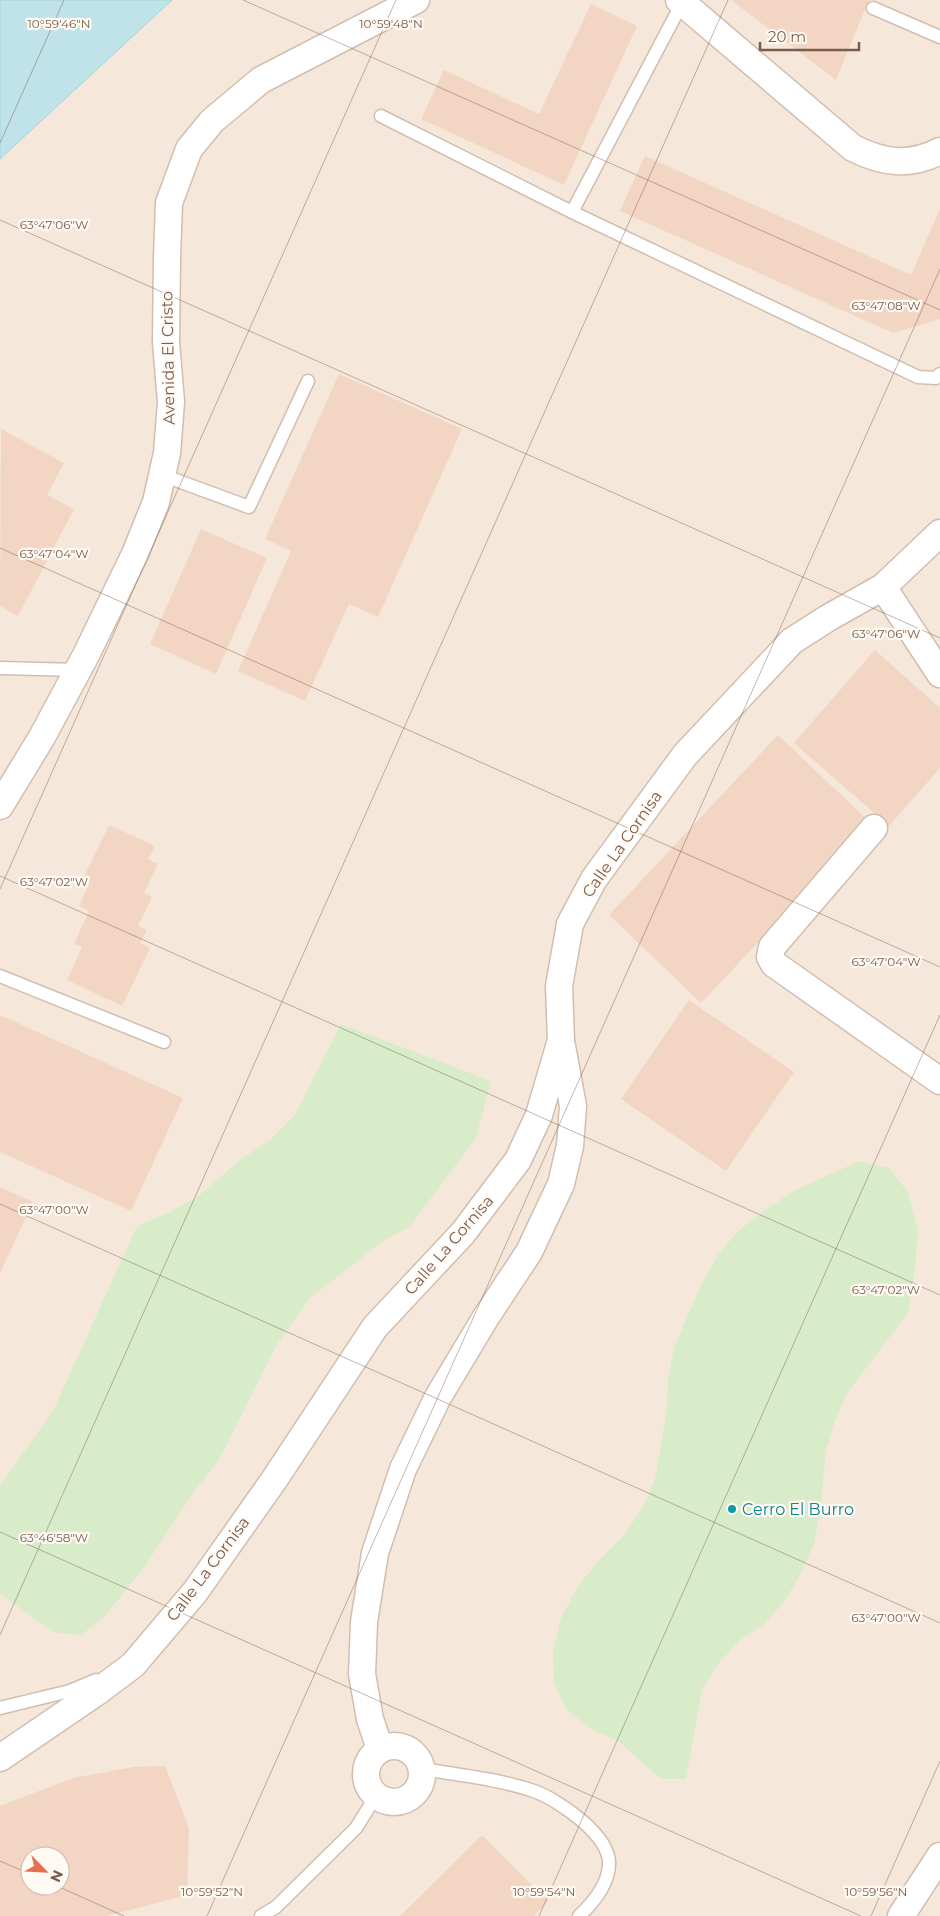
<svg xmlns="http://www.w3.org/2000/svg" width="940" height="1916" viewBox="0 0 940 1916" font-family="Montserrat,sans-serif">
  <style>
    .residential { fill: #f5e8da; fill-rule: evenodd }
    .green { fill: #d8ecc9 }
    .water { fill: #bfe3e8; stroke: #a5d3da }
    .building { fill: #f3d5c3; fill-rule: evenodd }
    .lines { fill: none; stroke-linecap: round; stroke-linejoin: round }
    .lane-casing { stroke: #d1beb0; stroke-width: 15 }
    .street-casing { stroke: #d1beb0; stroke-width: 29 }
    .lane { stroke: #fff; stroke-width: 12 }
    .street { stroke: #fff; stroke-width: 26 }
    .ticks { fill: none; stroke: #7a5c4d; stroke-width: 1; stroke-opacity: 0.45 }
    .culture-dot { fill: #0f9aa8; stroke: #fffaf3; stroke-width: 2 }
    .labels { text-anchor: middle; dominant-baseline: central; stroke-width: 4.5; stroke-linejoin: round; paint-order: stroke }
    .street-label { font-size: 16px; fill: #7a5c4d; stroke: #fffaf3 }
    .culture-label { font-size: 16px; fill: #0d838f; stroke: #fffaf3; text-anchor: start }
    .ticks-label { font-size: 12px; text-anchor: middle; fill: #7a5c4d; stroke: #fffaf3; stroke-width: 4.5; stroke-linejoin: round; paint-order: stroke }
  </style>
  <rect width="100%" height="100%" fill="#fdf6ec"/>
  <path class="residential" d="M172 0H940V1916H0V159ZM30 1856H60V1886H30Z"/>
  <g class="green">
    <polygon points="341,1024 491,1081 476,1138 410,1226 382,1242 310,1298 277,1344 218,1462 197,1487 145,1566 105,1616 81,1635 53,1632 0,1594 0,1486 54,1409 137,1226 170,1212 197,1197 244,1157 269,1141 295,1115"/>
    <polygon points="859,1161 889,1168 908,1192 918,1230 915,1268 908,1313 848,1392 835,1420 826,1450 820,1513 814,1543 800,1575 784,1602 764,1624 740,1640 718,1664 702,1690 686,1779 661,1779 618,1741 591,1729 567,1710 554,1683 553,1650 561,1618 579,1584 603,1556 625,1534 644,1505 655,1479 667,1408 668,1378 675,1345 702,1283 718,1255 738,1231 765,1210 794,1191"/>
  </g>
  <polygon class="water" points="0,0 172,0 0,159"/>
  <g class="building">
    <polygon points="731,0 869,0 836,80"/>
    <polygon points="591,4 637,26 564,185 421,119 444,70 539,114"/>
    <polygon points="645,156 911,275 940,209 940,319 893,333 620,211"/>
    <polygon points="339,374 462,429 378,617 349,604 305,701 238,671 291,551 265,539"/>
    <polygon points="1,429 64,463 47,495 74,509 18,616 0,606"/>
    <polygon points="201,529 267,558 216,674 150,644"/>
    <polygon points="875,650 940,708 940,768 889,826 794,743"/>
    <polygon points="778,735 871,823 701,1003 609,915"/>
    <polygon points="109,825 155,846 148,859 158,864 144,893 152,897 138,926 147,930 140,943 150,948 122,1006 67,980 82,947 74,944 89,911 79,906 90,883 83,879"/>
    <polygon points="689,1000 794,1072 726,1171 621,1099"/>
    <polygon points="0,1015 183,1098 131,1211 0,1152"/>
    <polygon points="0,1187 33,1202 0,1273"/>
    <path d="M165 1766 189 1828 187 1895 107 1916H0V1806L73 1778 134 1767ZM30 1856H60V1886H30Z"/>
    <polygon points="482,1835 548,1901 534,1916 400,1916"/>
  </g>
  <g class="lines">
    <g class="lane-casing">
      <g id="lane">
        <polyline points="873,8 940,37"/>
        <polyline points="381,116 572,212 918,377 936,378 940,374"/>
        <polyline points="572,212 682,3"/>
        <polyline points="162,475 249,507 308,381"/>
        <polyline points="0,668 78,670"/>
        <polyline points="0,976 164,1042"/>
        <polyline points="0,1708 70,1691 96,1680"/>
        <path d="M422 1769C460 1775 498 1779 534 1791 559 1800 611 1836 609 1865 608 1885 593 1903 579 1916"/>
        <polyline points="261,1916 276,1907 356,1828 376,1796"/>
      </g>
    </g>
    <g class="street-casing">
      <g id="street">
        <path d="M679 0 853 148C883 163 909 167 940 151"/>
        <polyline points="883,587 940,674"/>
        <polyline points="0,806 42,737 86,655 135,554 156,502 167,453 171,402 166,342 167,257 169,203 189,149 212,121 261,80 416,0"/>
        <polyline points="874,828 772,947 770,957 774,964 940,1081"/>
        <circle cx="394" cy="1774" r="28"/>
        <polyline points="380,1749 370,1719 362,1674 364,1622 375,1553 403,1469 438,1397 486,1317 529,1252 561,1184 570,1146 573,1106 562,1046"/>
        <polyline points="0,1758 97,1692 133,1665 195,1592 274,1480 375,1327 463,1233 518,1160 539,1115 561,1040 559,986 570,924 594,879 685,755 792,641 828,618 883,587 940,533"/>
        <polyline points="901,1916 940,1856"/>
      </g>
    </g>
    <use href="#lane" class="lane"/>
    <use href="#street" class="street"/>
  </g>
  <path class="ticks" d="M243 0 940 310M0 143 64 0M0 220 940 638M0 548 940 967M0 876 940 1295M0 889 396 0M0 1204 940 1623M0 1532 861 1916M0 1635 728 0M0 1861 30 1874M57 1886 124 1916M207 1916 940 269M539 1916 940 1015M871 1916 940 1761"/>
  <circle class="culture-dot" cx="732" cy="1509" r="5"/>
  <g class="labels">
    <g class="street-label">
      <text transform="translate(168 358) rotate(-91)">Avenida El Cristo</text>
      <text transform="translate(622 844) rotate(-55)">Calle La Cornisa</text>
      <text transform="translate(449 1245) rotate(-49)">Calle La Cornisa</text>
      <text transform="translate(208 1569) rotate(-53)">Calle La Cornisa</text>
    </g>
    <g class="culture-label">
      <text x="742" y="1509">Cerro El Burro</text>
    </g>
  </g>
  <g class="ticks-label">
    <text x="59" y="28">10°59'46"N</text>
    <text x="391" y="28">10°59'48"N</text>
    <text x="54" y="229">63°47'06"W</text>
    <text x="886" y="310">63°47'08"W</text>
    <text x="54" y="558">63°47'04"W</text>
    <text x="886" y="638">63°47'06"W</text>
    <text x="54" y="886">63°47'02"W</text>
    <text x="886" y="966">63°47'04"W</text>
    <text x="54" y="1214">63°47'00"W</text>
    <text x="886" y="1294">63°47'02"W</text>
    <text x="54" y="1542">63°46'58"W</text>
    <text x="886" y="1622">63°47'00"W</text>
    <text x="212" y="1896">10°59'52"N</text>
    <text x="544" y="1896">10°59'54"N</text>
    <text x="876" y="1896">10°59'56"N</text>
  </g>
  <g transform="translate(45 1871) rotate(114)"><circle r="24" fill="#fffaf3" stroke="#cabbb1"/>
  <path d="M0-4L9 19L0 12L-9 19Z" fill="#e76f51"/>
  <text y="-8" font-size="14" font-weight="bold" text-anchor="middle" fill="#7a5c4d">N</text>
  </g>
  <path d="M760 42v8h99v-8" fill="none" stroke="#7a5c4d" stroke-width="2.5"/>
  <text x="768" y="42" font-size="15" fill="#7a5c4d" stroke="#fffaf3" stroke-width="4" paint-order="stroke">20 m</text>
</svg>
